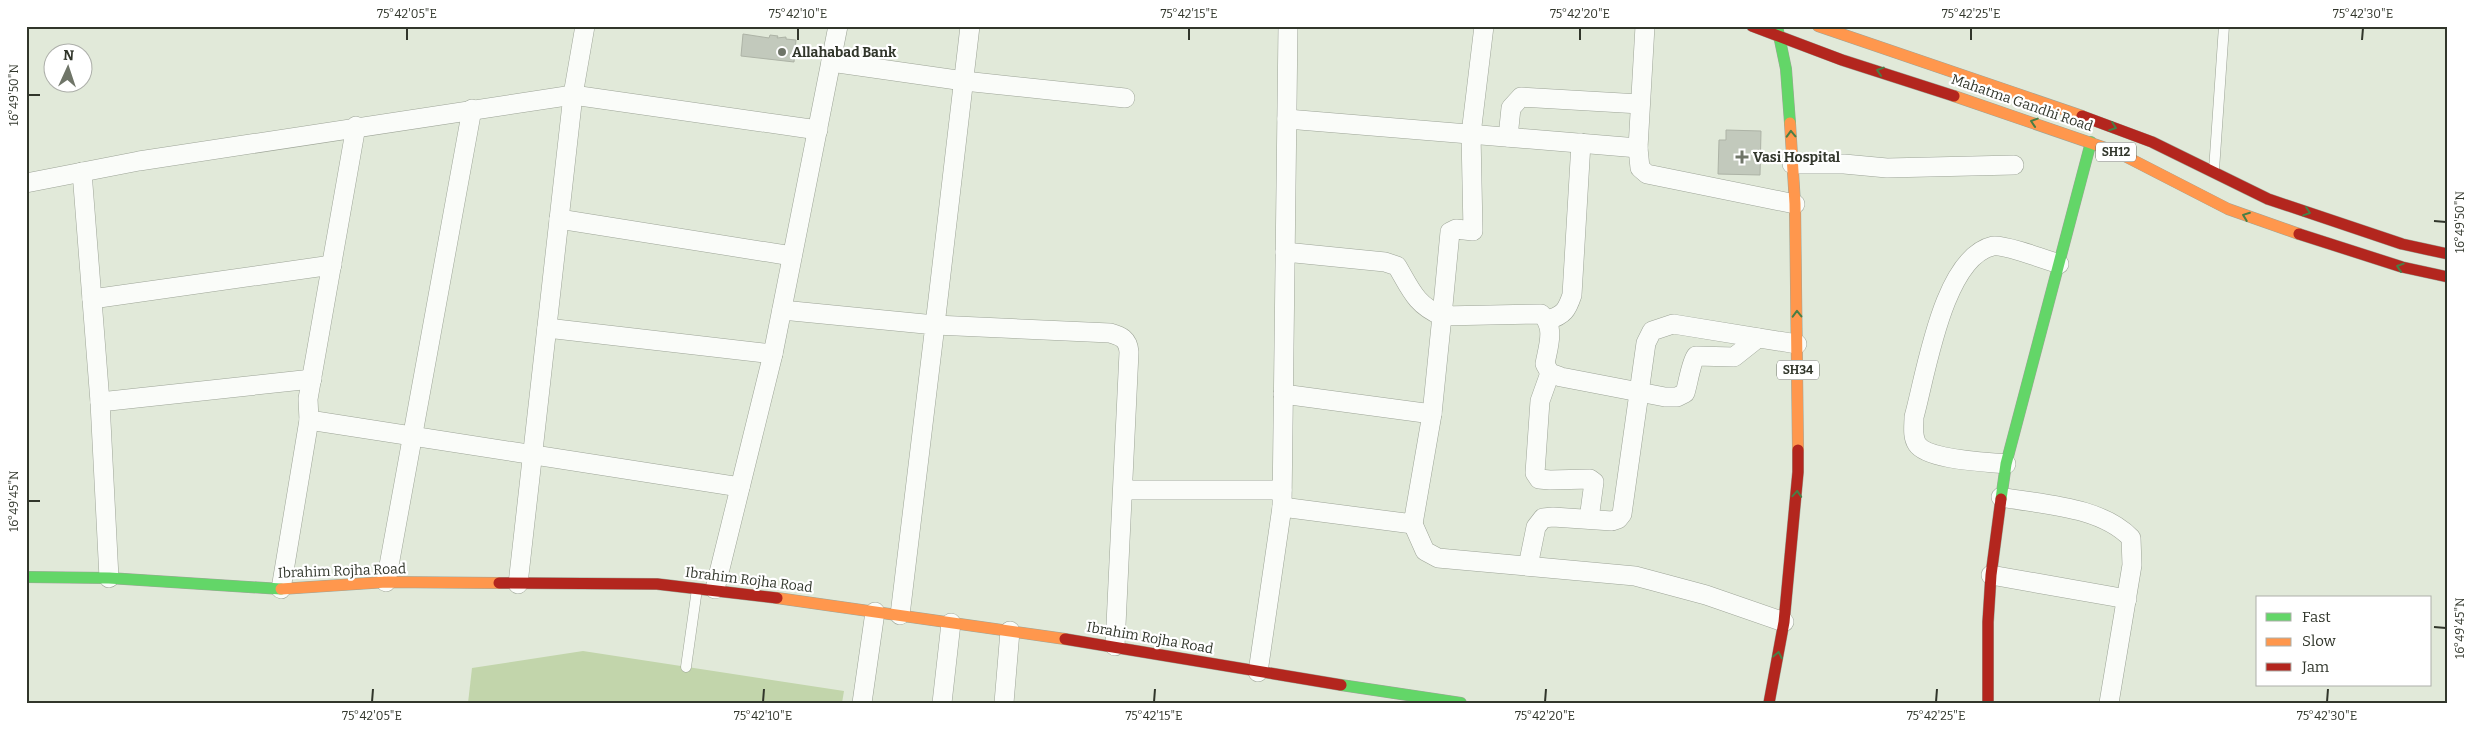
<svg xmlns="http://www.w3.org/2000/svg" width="2474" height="729" viewBox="0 0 2474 729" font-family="Bitter,serif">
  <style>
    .green { fill: #c2d5ab }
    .building { fill: #c2c9bc; stroke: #adb3a6 }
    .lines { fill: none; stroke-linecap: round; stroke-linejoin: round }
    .lane-casing { stroke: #9da497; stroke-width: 11 }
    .street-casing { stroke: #9da497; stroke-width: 20 }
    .fast-casing { stroke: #9da497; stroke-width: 12 }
    .slow-casing { stroke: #9da497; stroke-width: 12 }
    .jam-casing { stroke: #9da497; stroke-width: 12 }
    .lane { stroke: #fafcf9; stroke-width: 10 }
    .street { stroke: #fafcf9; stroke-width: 19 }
    .fast { stroke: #63d668; stroke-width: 11 }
    .slow { stroke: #ff974d; stroke-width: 11 }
    .jam { stroke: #b3261e; stroke-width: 11 }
    .oneway { stroke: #487e46 }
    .ticks { fill: none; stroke: #31362b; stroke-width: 2 }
    .poi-dot { fill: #6f7568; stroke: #fff; stroke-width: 2 }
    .labels { text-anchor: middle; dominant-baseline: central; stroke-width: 4.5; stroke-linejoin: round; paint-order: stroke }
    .shield { fill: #fff; stroke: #6f726b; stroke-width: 1 }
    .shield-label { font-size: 12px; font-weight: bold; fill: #31362b }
    .poi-label { font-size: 14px; font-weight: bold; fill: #31362b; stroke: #fff; text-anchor: start }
    .street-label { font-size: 14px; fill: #31362b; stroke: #fff }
    .neatline { fill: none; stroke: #31362b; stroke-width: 2 }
    .ticks-label { font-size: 12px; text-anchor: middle; fill: #31362b }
  </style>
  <rect width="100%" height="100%" fill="#e1e9d9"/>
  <polygon class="green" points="583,651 844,691 842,703 468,703 472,668"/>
  <g class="building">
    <polygon points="743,34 769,38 770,35 778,36 777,38 786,37 786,39 796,40 794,62 741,56"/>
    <polygon points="1726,130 1761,131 1760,175 1718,174 1719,140 1726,140"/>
  </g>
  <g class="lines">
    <g class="lane-casing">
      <g id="lane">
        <polyline points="2214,170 2224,26"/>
        <polyline points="686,667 697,589"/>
      </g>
    </g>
    <g class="street-casing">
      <g id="street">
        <path d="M970 26 935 325 1110 333C1121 336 1128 339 1129 352L1115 646"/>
        <path d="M1484 26 1471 134 1473 231 1456 229 1450 232 1442 316 1541 314C1556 326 1548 347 1545 364L1550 373 1561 377 1665 397H1677L1685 393C1688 384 1691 362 1696 356L1734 357 1758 338"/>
        <polyline points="1645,26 1638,148 1640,168 1647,174 1795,204"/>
        <polyline points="831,62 964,81 1125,98"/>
        <polyline points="1287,119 1638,148"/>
        <polyline points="1508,137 1511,108 1521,97 1640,104"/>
        <polyline points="1792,164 1844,164 1887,168 2014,165"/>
        <polyline points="82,172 100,402 109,578"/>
        <polyline points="26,183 139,161 573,95 818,130"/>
        <polyline points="559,219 792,256"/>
        <polyline points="92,299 332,265"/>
        <polyline points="782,310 935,325 900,615"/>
        <path d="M1548 320C1564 315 1567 310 1572 295L1581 143"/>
        <polyline points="547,328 773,354"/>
        <polyline points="1550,373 1540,401 1535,473 1539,479 1550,480 1590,479 1594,482 1589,519"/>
        <polyline points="1283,394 1432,414"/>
        <polyline points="100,402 312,379"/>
        <polyline points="309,420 740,487"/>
        <path d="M2006 464C1988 462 1927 460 1917 444 1912 436 1914 426 1914 417 1926 374 1943 257 1993 246 2003 244 2047 260 2059 264"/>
        <polyline points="1123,490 1282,490"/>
        <path d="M2001 497C2043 505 2100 506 2131 538L2132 565 2109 703"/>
        <path d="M1282 507 1413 524 1432 414 1442 316C1416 305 1411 290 1397 266L1385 262 1285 252"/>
        <polyline points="1413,524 1425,551 1438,558 1635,576 1706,595 1784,622"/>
        <polyline points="1528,566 1536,527 1543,518 1553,517 1612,521 1618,519 1622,514 1646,343 1652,331 1673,324 1797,344"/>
        <polyline points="1991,575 2127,599"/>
        <polyline points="386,582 472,109"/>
        <polyline points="518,584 573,95 585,26"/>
        <polyline points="281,589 309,420 308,399 356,126"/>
        <polyline points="715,589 773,354 838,26"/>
        <polyline points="1258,672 1282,507 1288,26"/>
        <polyline points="862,703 875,612"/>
        <polyline points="942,703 951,623"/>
        <polyline points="1004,703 1010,631"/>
      </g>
    </g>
    <g class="fast-casing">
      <g id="fast">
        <polyline points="1777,26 1786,69 1790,123"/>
        <polyline points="2001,499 2006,464 2091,142"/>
        <polyline points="26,577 109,578 281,589"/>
        <polyline points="1341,685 1461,703"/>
      </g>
    </g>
    <g class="slow-casing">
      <g id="slow">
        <polyline points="1818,26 2082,116"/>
        <polyline points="1954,96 2117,152 2228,209 2299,234"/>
        <polyline points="1790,123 1795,204 1798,450"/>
        <polyline points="281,589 386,582 499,583"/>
        <polyline points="777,598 1065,639"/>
      </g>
    </g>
    <g class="jam-casing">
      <g id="jam">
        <polyline points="1752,26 1842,60 1954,96"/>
        <polyline points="2082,116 2152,142 2268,199 2402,244 2448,254"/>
        <polyline points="2299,234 2402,267 2448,277"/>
        <polyline points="499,583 657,584 777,598"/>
        <polyline points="1065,639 1341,685"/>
        <polyline points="1769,703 1784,622 1798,472 1798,450"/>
        <polyline points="1988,703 1988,622 1991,575 2001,499"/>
      </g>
    </g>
    <use href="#lane" class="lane"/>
    <use href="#street" class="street"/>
    <use href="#fast" class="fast"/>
    <use href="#slow" class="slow"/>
    <use href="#jam" class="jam"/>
  </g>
  <defs><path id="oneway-chevron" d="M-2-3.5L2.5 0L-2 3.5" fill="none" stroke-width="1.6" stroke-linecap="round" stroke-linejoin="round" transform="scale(1.25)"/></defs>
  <g class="oneway">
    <use href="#oneway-chevron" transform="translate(1880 71) rotate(-162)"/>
    <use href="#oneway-chevron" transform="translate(2034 122) rotate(-162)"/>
    <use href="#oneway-chevron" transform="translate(2113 127) rotate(20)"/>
    <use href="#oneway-chevron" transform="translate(1791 134) rotate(-92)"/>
    <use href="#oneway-chevron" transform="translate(2307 212) rotate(19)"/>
    <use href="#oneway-chevron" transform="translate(2246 216) rotate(-159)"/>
    <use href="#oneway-chevron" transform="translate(2400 267) rotate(-162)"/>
    <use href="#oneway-chevron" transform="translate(1797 314) rotate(-91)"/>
    <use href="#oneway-chevron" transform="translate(1797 494) rotate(-86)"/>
    <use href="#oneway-chevron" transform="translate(1778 655) rotate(-79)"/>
  </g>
  <path class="ticks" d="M407 40V28M798 40V28M1189 40V28M1580 40V28M1971 40V28M2362 40 2363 28M28 95H40M2434 221 2446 222M28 501H40M2434 627 2446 628M372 702 373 689M763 702 764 689M1154 702 1155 689M1545 702 1546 689M1936 702 1937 689M2327 702 2328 689"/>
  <g class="poi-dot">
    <circle cx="782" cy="52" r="5"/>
    <path d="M1739.5 149.5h5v5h5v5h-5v5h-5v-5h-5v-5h5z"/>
  </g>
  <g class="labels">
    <g class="shield">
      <rect x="2096" y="142.5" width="40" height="19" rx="4"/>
      <rect x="1777" y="360.5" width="42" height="19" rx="4"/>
    </g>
    <g class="shield-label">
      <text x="2116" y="152">SH12</text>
      <text x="1798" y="370">SH34</text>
    </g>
    <g class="poi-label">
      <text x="792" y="52">Allahabad Bank</text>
      <text x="1753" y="157">Vasi Hospital</text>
    </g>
    <g class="street-label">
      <text transform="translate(2022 103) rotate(19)">Mahatma Gandhi Road</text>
      <text transform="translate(342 571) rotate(-2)">Ibrahim Rojha Road</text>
      <text transform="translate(749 580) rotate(7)">Ibrahim Rojha Road</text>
      <text transform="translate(1150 638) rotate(10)">Ibrahim Rojha Road</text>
    </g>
  </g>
  <rect width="2474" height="729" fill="none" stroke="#ffffff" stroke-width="55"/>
  <rect x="2256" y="596" width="175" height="90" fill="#ffffff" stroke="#adafaa"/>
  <rect x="2266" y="613" width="25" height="8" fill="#63d668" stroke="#adafaa"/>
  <text x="2302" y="622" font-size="15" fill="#31362b">Fast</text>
  <rect x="2266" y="638" width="25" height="8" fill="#ff974d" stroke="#adafaa"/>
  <text x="2302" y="646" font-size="15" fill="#31362b">Slow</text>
  <rect x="2266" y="663" width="25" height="8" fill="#b3261e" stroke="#adafaa"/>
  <text x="2302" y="672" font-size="15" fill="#31362b">Jam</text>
  <g transform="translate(68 68) rotate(3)"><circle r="24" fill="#ffffff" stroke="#adafaa"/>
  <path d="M0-4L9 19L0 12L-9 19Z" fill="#6f7568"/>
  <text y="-8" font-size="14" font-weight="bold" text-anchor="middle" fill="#31362b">N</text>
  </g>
  <rect x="28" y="28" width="2418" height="674" class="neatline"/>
  <g class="ticks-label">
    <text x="407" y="18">75°42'05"E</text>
    <text x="798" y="18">75°42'10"E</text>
    <text x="1189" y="18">75°42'15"E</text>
    <text x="1580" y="18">75°42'20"E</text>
    <text x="1971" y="18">75°42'25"E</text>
    <text x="2363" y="18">75°42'30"E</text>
    <text transform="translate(14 95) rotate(-90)" y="4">16°49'50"N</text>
    <text transform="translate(2460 222) rotate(-90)" y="4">16°49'50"N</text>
    <text transform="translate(14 501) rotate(-90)" y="4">16°49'45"N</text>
    <text transform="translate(2460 628) rotate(-90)" y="4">16°49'45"N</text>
    <text x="372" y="720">75°42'05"E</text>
    <text x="763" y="720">75°42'10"E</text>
    <text x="1154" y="720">75°42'15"E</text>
    <text x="1545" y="720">75°42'20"E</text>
    <text x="1936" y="720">75°42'25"E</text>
    <text x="2327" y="720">75°42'30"E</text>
  </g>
</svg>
